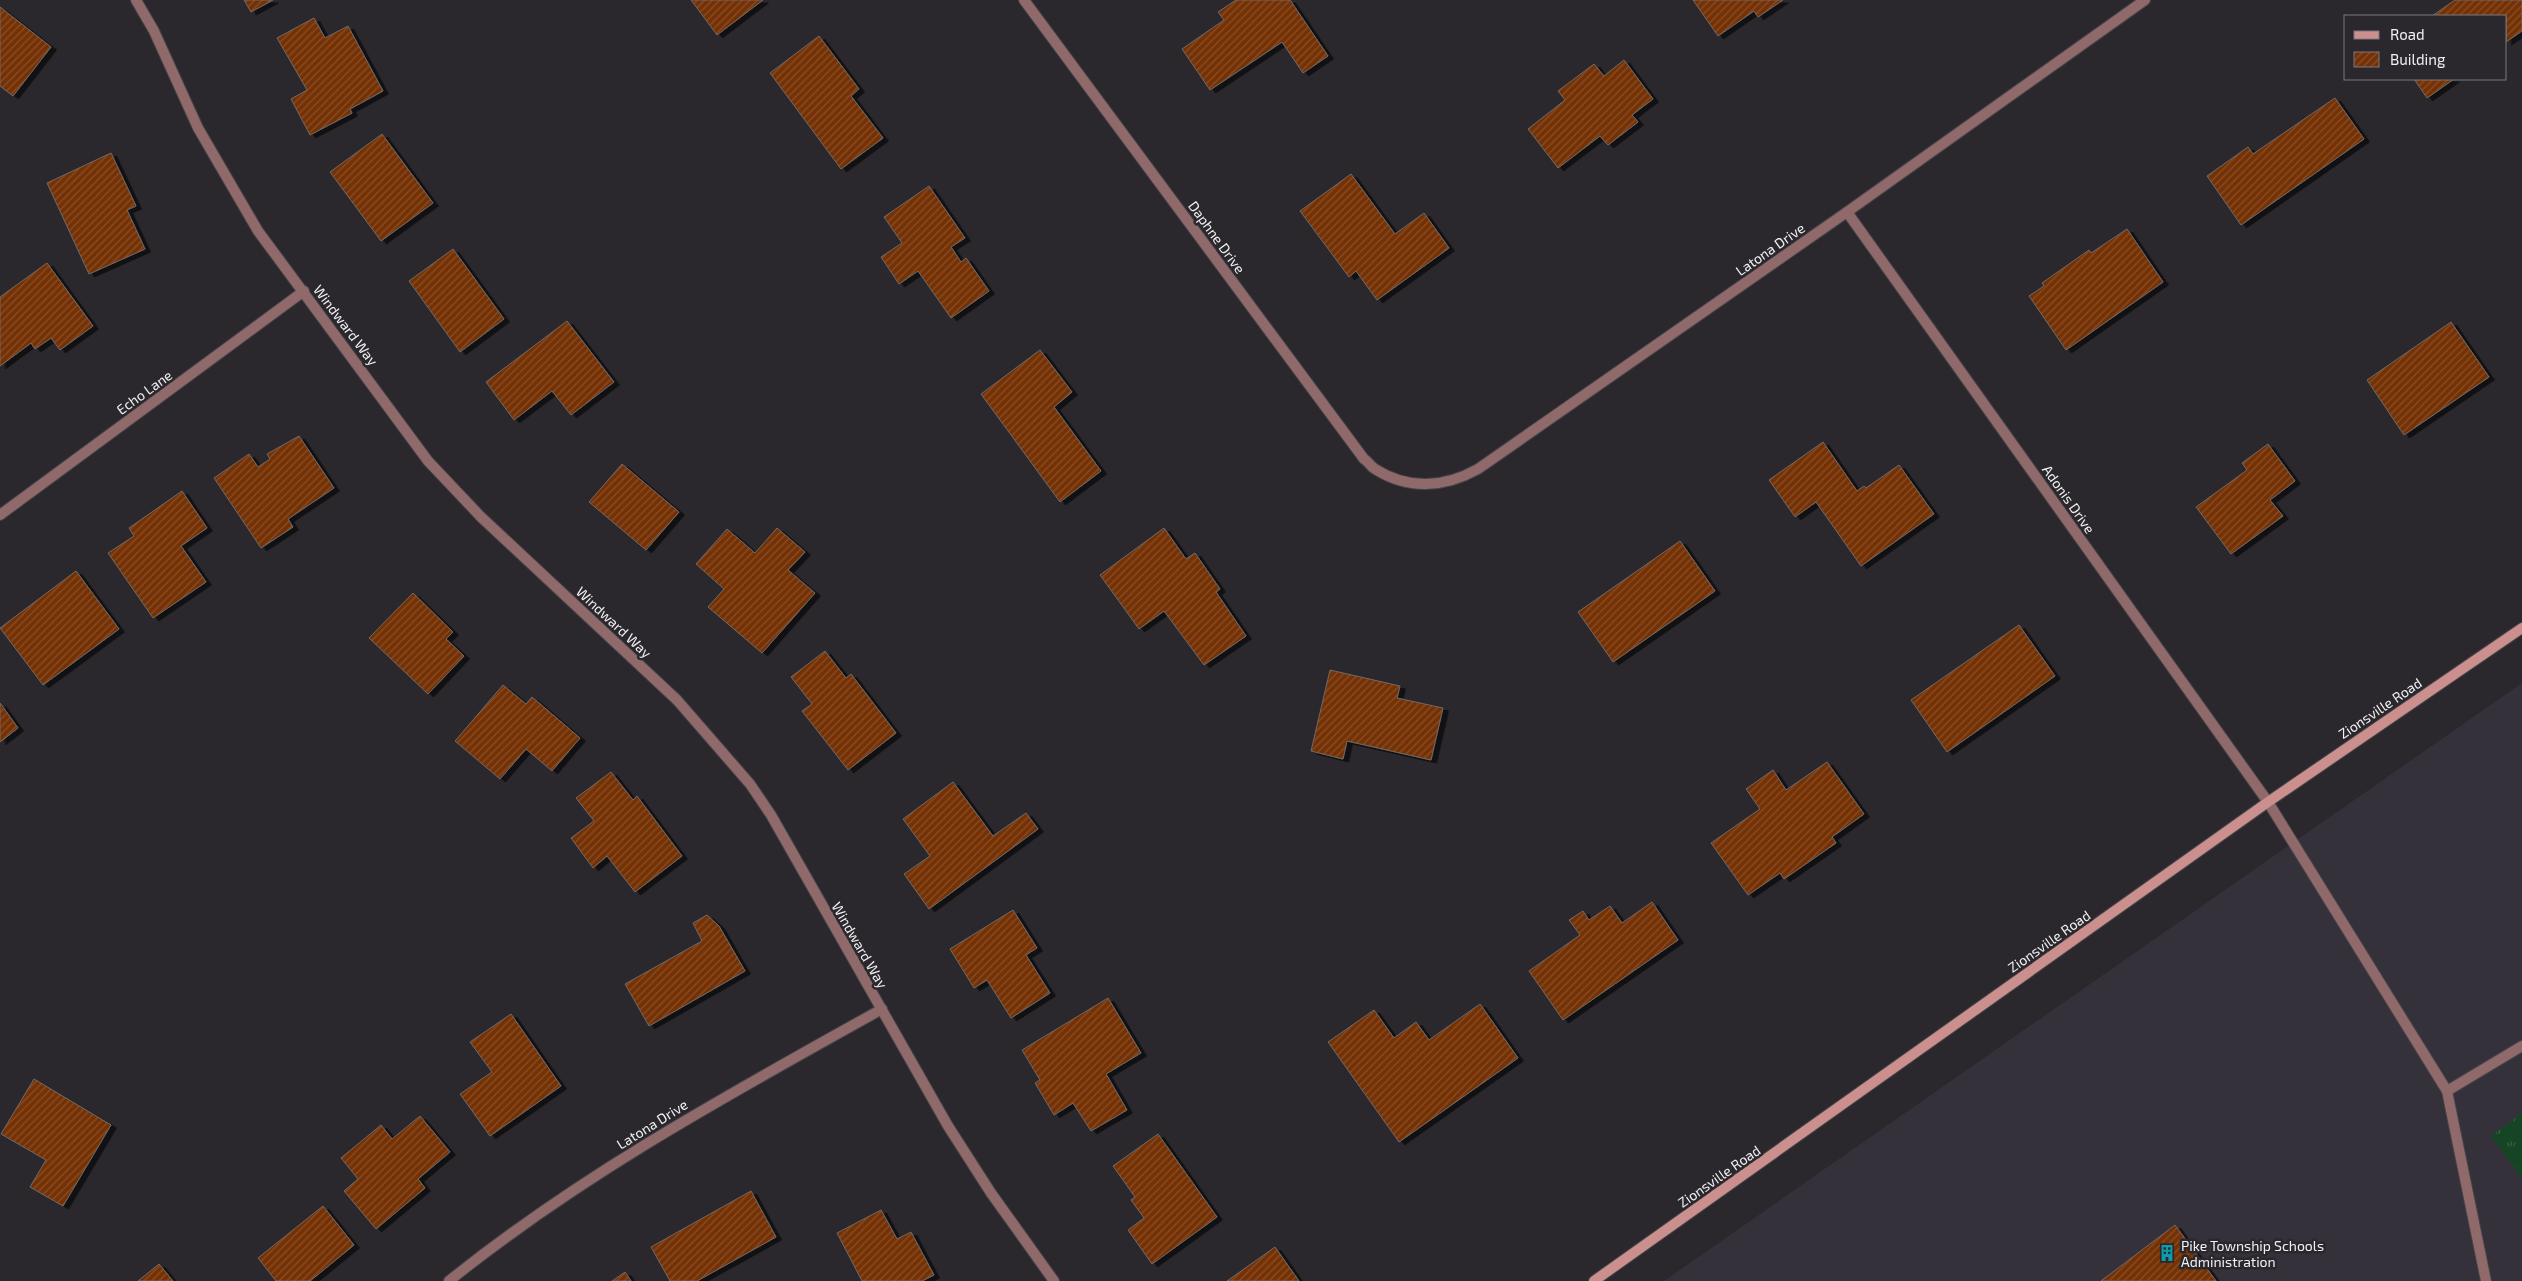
<svg xmlns="http://www.w3.org/2000/svg" width="2522" height="1281" viewBox="0 0 2522 1281" font-family="'Exo 2',sans-serif">
  <style>
    .built { fill: #34313a }
    .park { fill: url(#park-tufts) }
    .building { fill: url(#building-hatch); stroke: #6f6a68; filter: url(#shadow) }
    .lines { fill: none; stroke-linecap: round; stroke-linejoin: round }
    .lane-casing { stroke: #464448; stroke-width: 12 }
    .street-casing { stroke: #464448; stroke-width: 12 }
    .secondary-casing { stroke: #464448; stroke-width: 12 }
    .lane { stroke: #906a6a; stroke-width: 10 }
    .street { stroke: #906a6a; stroke-width: 10 }
    .secondary { stroke: #cb8f8e; stroke-width: 10 }
    .labels { text-anchor: middle; dominant-baseline: central; stroke-width: 5; stroke-linejoin: round; paint-order: stroke }
    .street-label { font-size: 14px; fill: #f1f0f3; stroke: #2a282c }
    .poi-label { font-size: 14px; fill: #f1f0f3; stroke: #2a282c; text-anchor: start }
  </style>
  <defs>
    <pattern id="park-tufts" width="24" height="20" patternUnits="userSpaceOnUse" patternTransform="scale(1.25)"><rect width="24" height="20" fill="#164526"/><path d="M3 7l-1-3M5 7V3M7 7l1-3M15 17l-1-3M17 17v-4M19 17l1-3" fill="none" stroke="#386046"/></pattern>
    <pattern id="building-hatch" width="6" height="6" patternUnits="userSpaceOnUse" patternTransform="scale(1.25)"><rect width="6" height="6" fill="#743106"/><path d="M-1 1l2-2M0 6l6-6M5 7l2-2" fill="none" stroke="#884f2b"/></pattern>
    <filter id="shadow"><feDropShadow dx="5.5" dy="3" stdDeviation="0" flood-color="#0009"/></filter>
  </defs>
  <rect width="100%" height="100%" fill="#2a282c"/>
  <polygon class="built" points="2522,683 2522,1281 1664,1281"/>
  <polygon class="park" points="2522,1113 2522,1178 2491,1136"/>
  <g class="building">
    <polygon points="244,0 273,0 251,12"/>
    <polygon points="691,0 763,0 717,35"/>
    <polygon points="1236,0 1290,0 1328,56 1303,73 1282,42 1210,90 1182,49 1224,20 1218,12"/>
    <polygon points="1693,0 1783,0 1758,17 1754,11 1718,36"/>
    <polygon points="2455,0 2522,0 2522,31 2506,42 2506,16 2432,16"/>
    <polygon points="0,7 51,47 13,96 0,86"/>
    <polygon points="314,18 325,38 348,26 383,91 350,109 352,113 310,135 291,99 307,90 277,38"/>
    <polygon points="819,36 859,89 851,96 883,138 841,169 770,73"/>
    <polygon points="1624,60 1653,99 1632,115 1638,122 1608,145 1600,136 1558,168 1528,129 1565,100 1558,91 1594,64 1604,76"/>
    <polygon points="2414,79 2454,79 2427,98"/>
    <polygon points="2335,98 2364,139 2241,225 2207,176 2248,147 2253,154"/>
    <polygon points="382,134 433,203 381,241 330,172"/>
    <polygon points="111,153 136,206 127,210 145,249 89,274 47,183"/>
    <polygon points="1351,174 1395,234 1424,213 1449,248 1377,300 1356,271 1349,277 1300,211"/>
    <polygon points="929,186 965,238 951,247 961,262 966,258 989,291 951,318 918,271 899,284 881,257 902,243 884,217"/>
    <polygon points="2127,229 2163,282 2066,350 2029,296 2044,286 2042,283 2089,250 2091,253"/>
    <polygon points="453,249 504,319 460,352 409,281"/>
    <polygon points="47,263 93,326 60,350 51,338 35,349 31,343 0,366 0,297"/>
    <polygon points="567,321 614,382 571,415 552,391 514,420 486,382"/>
    <polygon points="2451,322 2489,377 2404,435 2367,380"/>
    <polygon points="1040,350 1072,392 1054,407 1101,471 1060,502 981,394"/>
    <polygon points="299,436 334,488 288,519 293,527 261,548 214,478 249,454 258,467 270,459 267,454"/>
    <polygon points="1823,442 1857,491 1864,486 1866,488 1899,465 1934,514 1861,566 1816,502 1795,517 1769,480"/>
    <polygon points="2268,444 2295,481 2270,500 2283,516 2231,554 2196,507 2247,470 2242,463"/>
    <polygon points="622,464 679,512 646,550 589,502"/>
    <polygon points="182,491 207,528 181,546 206,582 153,618 108,553 134,536 129,528"/>
    <polygon points="777,528 805,552 788,570 815,593 762,653 708,607 724,589 696,564 727,529 755,553"/>
    <polygon points="1164,528 1186,559 1195,553 1220,589 1216,592 1246,636 1204,665 1164,611 1139,629 1100,575"/>
    <polygon points="1680,541 1715,591 1613,662 1578,612"/>
    <polygon points="76,571 119,629 43,685 0,628"/>
    <polygon points="413,593 453,632 446,639 464,656 428,694 369,638"/>
    <polygon points="2019,625 2055,676 1947,752 1911,700"/>
    <polygon points="825,651 846,678 851,674 896,733 848,770 802,711 812,704 791,677"/>
    <polygon points="1330,670 1400,686 1397,698 1443,708 1431,760 1347,741 1343,759 1311,751"/>
    <polygon points="503,685 526,704 532,697 580,738 552,771 526,749 500,779 455,741"/>
    <polygon points="0,703 18,728 0,742"/>
    <polygon points="1827,762 1864,814 1832,837 1836,843 1784,879 1780,873 1748,895 1711,843 1760,809 1746,789 1773,770 1786,790"/>
    <polygon points="611,772 633,800 637,796 682,856 635,892 607,856 593,868 571,838 594,821 576,798"/>
    <polygon points="953,782 993,836 1026,813 1038,829 929,909 904,874 930,856 903,819"/>
    <polygon points="1652,902 1678,940 1563,1020 1529,971 1580,935 1569,920 1583,911 1589,920 1610,906 1622,923"/>
    <polygon points="1013,910 1037,948 1026,955 1050,993 1011,1018 987,980 974,988 950,949"/>
    <polygon points="707,915 719,926 745,971 649,1026 625,984 702,941 693,923"/>
    <polygon points="1108,998 1141,1053 1106,1074 1127,1110 1091,1131 1073,1103 1054,1115 1035,1083 1040,1080 1022,1050"/>
    <polygon points="1480,1004 1518,1058 1399,1142 1328,1042 1374,1010 1394,1038 1416,1022 1429,1040"/>
    <polygon points="511,1014 561,1086 490,1136 460,1094 492,1072 470,1042"/>
    <polygon points="34,1079 111,1125 63,1206 30,1187 46,1160 1,1134"/>
    <polygon points="420,1116 450,1152 418,1179 425,1188 376,1229 344,1191 358,1179 341,1158 381,1125 392,1139"/>
    <polygon points="1158,1134 1217,1217 1152,1264 1128,1230 1144,1218 1131,1200 1135,1197 1113,1166"/>
    <polygon points="751,1191 776,1237 697,1281 670,1281 651,1247"/>
    <polygon points="323,1206 354,1245 310,1281 276,1281 258,1258"/>
    <polygon points="881,1210 897,1239 911,1232 934,1275 922,1281 862,1281 837,1233"/>
    <polygon points="2175,1225 2216,1281 2101,1281"/>
    <polygon points="1275,1247 1299,1281 1227,1281"/>
    <polygon points="159,1264 173,1281 138,1281"/>
    <polygon points="625,1272 631,1281 612,1281"/>
  </g>
  <g class="lines">
    <g class="lane-casing">
      <g id="lane">
        <polyline points="2268,802 2447,1091 2486,1281"/>
        <polyline points="2447,1091 2522,1046"/>
      </g>
    </g>
    <g class="street-casing">
      <g id="street">
        <polyline points="136,0 154,31 198,128 258,231 428,461 481,517 677,700 750,784 771,815 948,1126 991,1193 1054,1281"/>
        <path d="M1024 0 1364 459C1369 462 1370 466 1375 469 1408 490 1444 488 1478 469L1847 212 2145 0"/>
        <polyline points="1847,212 2268,802"/>
        <polyline points="0,515 304,291"/>
        <path d="M449 1281C582 1174 733 1092 882 1009"/>
      </g>
    </g>
    <g class="secondary-casing">
      <polyline id="secondary" points="1594,1281 2268,802 2522,628"/>
    </g>
    <use href="#lane" class="lane"/>
    <use href="#street" class="street"/>
    <use href="#secondary" class="secondary"/>
  </g>
  <defs>
    <g id="building-bare" transform="scale(1.35)"><path d="M-4-6H4V6H1V3H-1V6H-4ZM-2.5-4.3h1.7v1.8h-1.7ZM.8-4.3h1.7v1.8H.8ZM-2.5-1h1.7V.8h-1.7ZM.8-1h1.7V.8H.8Z" fill="#0f9aa8" stroke="#2a282c" stroke-width="2.5" paint-order="stroke"/></g>
  </defs>
  <g fill-rule="evenodd">
    <use href="#building-bare" x="2167" y="1253"/>
  </g>
  <g class="labels">
    <g class="street-label">
      <text transform="translate(1217 237) rotate(54)">Daphne Drive</text>
      <text transform="translate(1770 249) rotate(-35)">Latona Drive</text>
      <text transform="translate(346 325) rotate(53)">Windward Way</text>
      <text transform="translate(144 392) rotate(-36)">Echo Lane</text>
      <text transform="translate(2069 499) rotate(55)">Adonis Drive</text>
      <text transform="translate(614 622) rotate(43)">Windward Way</text>
      <text transform="translate(2380 708) rotate(-34)">Zionsville Road</text>
      <text transform="translate(2049 941) rotate(-35)">Zionsville Road</text>
      <text transform="translate(860 945) rotate(60)">Windward Way</text>
      <text transform="translate(652 1124) rotate(-32)">Latona Drive</text>
      <text transform="translate(1719 1176) rotate(-35)">Zionsville Road</text>
    </g>
    <g class="poi-label">
      <text x="2181" y="1245">Pike Township Schools<tspan x="2181" dy="16">Administration</tspan></text>
    </g>
  </g>
  <rect x="2344" y="15" width="162" height="65" fill="#2a282c" stroke="#7a787c"/>
  <rect x="2354" y="31" width="25" height="8" fill="#cb8f8e" stroke="#7a787c"/>
  <text x="2390" y="40" font-size="15" fill="#f1f0f3">Road</text>
  <rect x="2354" y="52" width="25" height="15" fill="url(#building-hatch)" stroke="#7a787c"/>
  <text x="2390" y="65" font-size="15" fill="#f1f0f3">Building</text>
</svg>
